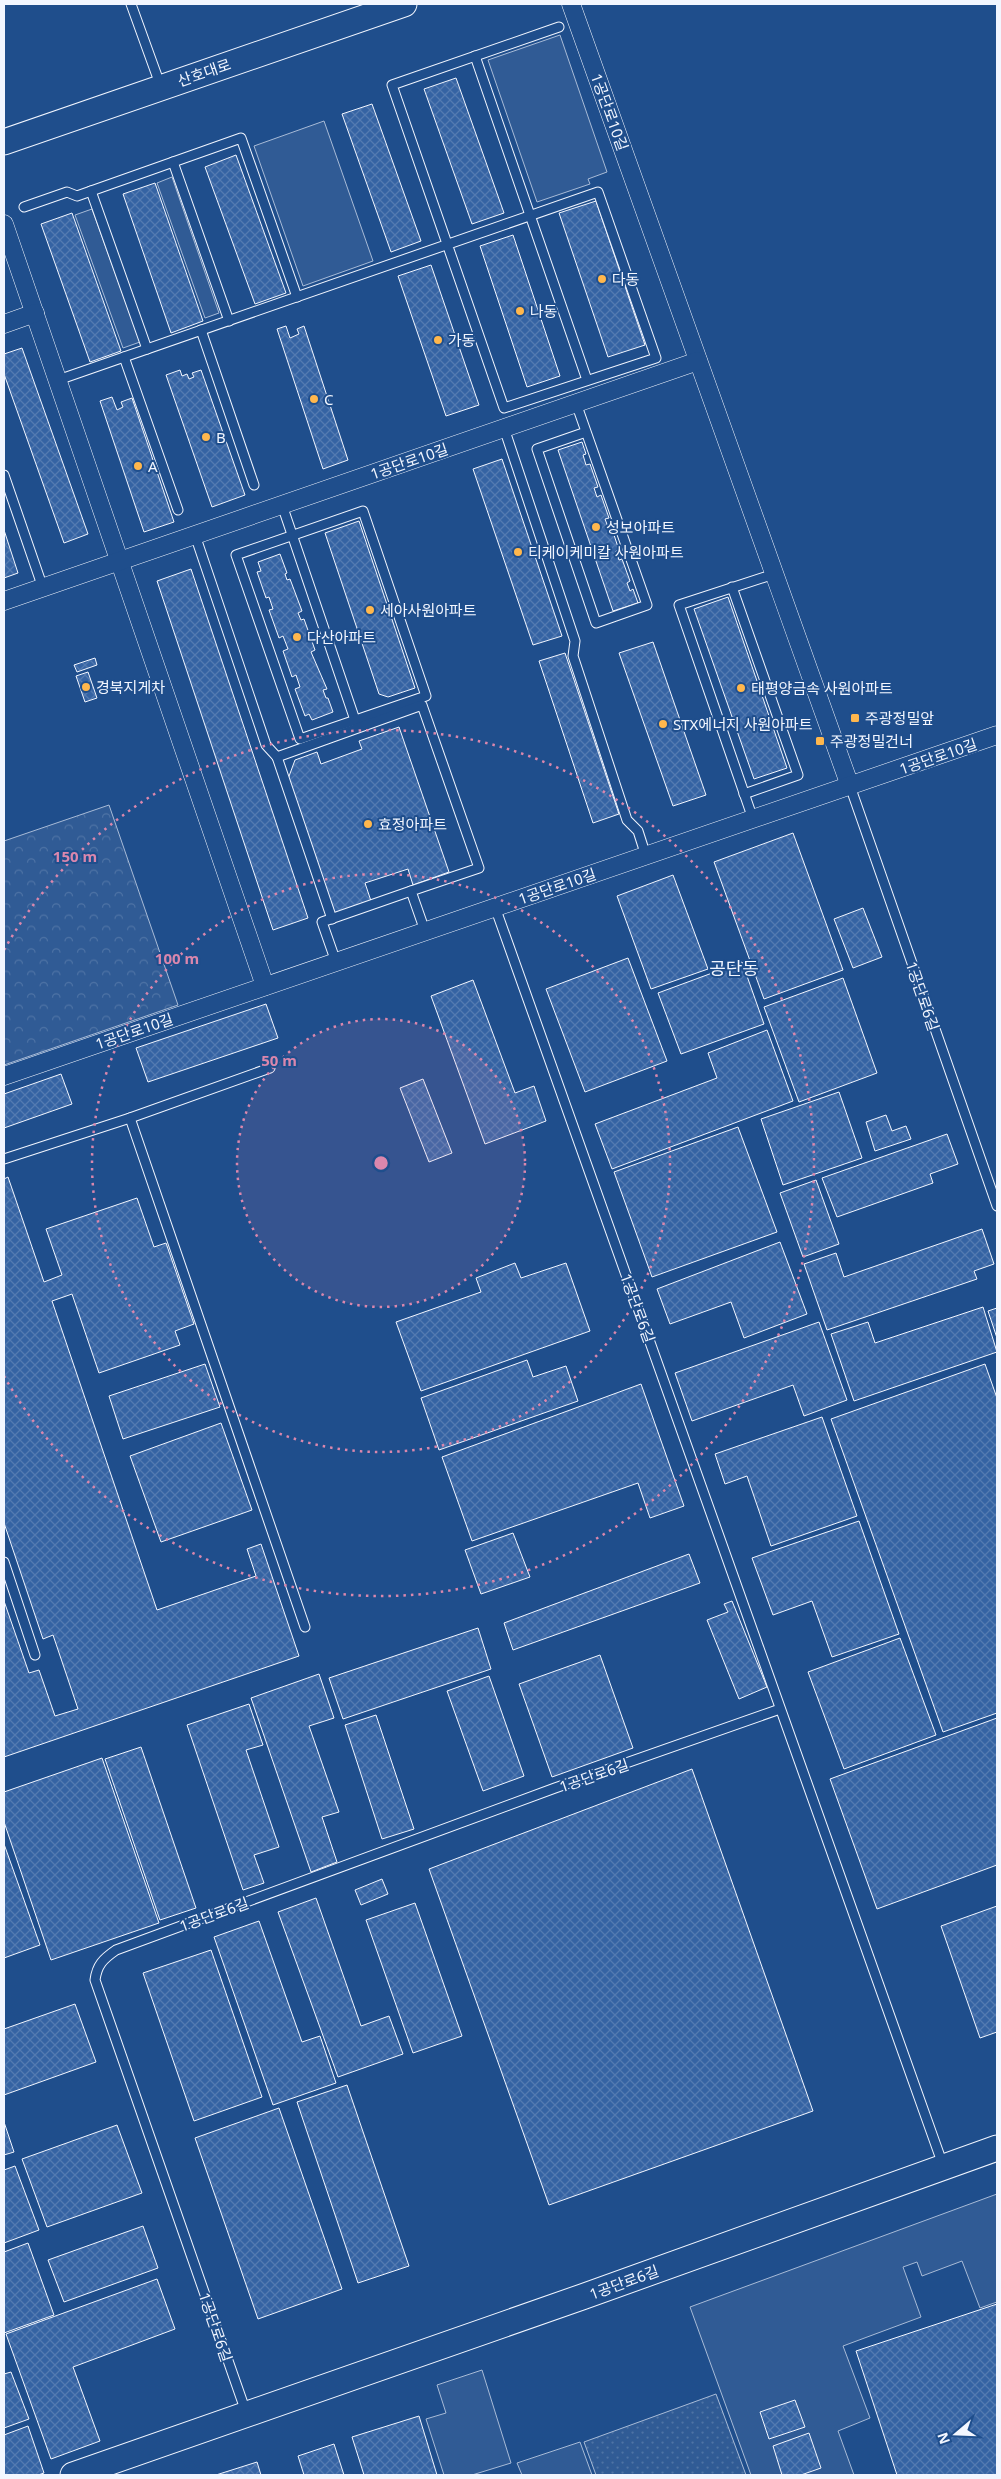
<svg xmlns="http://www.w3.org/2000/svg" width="1001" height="2479" viewBox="0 0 1001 2479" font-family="'Noto Sans','Noto Sans KR',sans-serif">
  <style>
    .grass { fill: url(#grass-dots); stroke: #a8bbd7 }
    .forest { fill: url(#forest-crowns); stroke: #a8bbd7 }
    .built { fill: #305b95; stroke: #a8bbd7 }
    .building { fill: url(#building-cross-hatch); stroke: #f2f6ff }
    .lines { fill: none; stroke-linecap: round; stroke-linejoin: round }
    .lane-casing { stroke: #f2f6ff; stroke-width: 11 }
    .street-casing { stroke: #f2f6ff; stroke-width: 19 }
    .secondary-casing { stroke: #f2f6ff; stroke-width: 27 }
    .lane { stroke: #1f4e8c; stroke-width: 9 }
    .street { stroke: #1f4e8c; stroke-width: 18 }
    .secondary { stroke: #1f4e8c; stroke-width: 25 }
    .ring { fill: none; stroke: #da87ad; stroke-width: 2.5; stroke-dasharray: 2.5 5 }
    .poi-dot { fill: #ffb74d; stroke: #1f4e8c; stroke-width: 2 }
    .labels { text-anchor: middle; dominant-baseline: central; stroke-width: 4; stroke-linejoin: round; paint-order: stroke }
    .street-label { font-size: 15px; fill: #f2f6ff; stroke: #1f4e8c }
    .poi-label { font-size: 15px; fill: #f2f6ff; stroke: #1f4e8c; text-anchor: start }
    .quarter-label { font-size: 18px; fill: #f2f6ff; stroke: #1f4e8c }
    .centre { fill: #da87ad; stroke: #1f4e8c; stroke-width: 2.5 }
    .ring-label { font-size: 15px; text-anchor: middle; font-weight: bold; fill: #da87ad; stroke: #1f4e8c; stroke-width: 4; stroke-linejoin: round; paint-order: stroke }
  </style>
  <defs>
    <pattern id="grass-dots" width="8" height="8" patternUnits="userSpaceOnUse" patternTransform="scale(1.25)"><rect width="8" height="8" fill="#305b95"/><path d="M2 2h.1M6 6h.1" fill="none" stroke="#4e73a5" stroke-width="1.8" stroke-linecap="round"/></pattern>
    <pattern id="forest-crowns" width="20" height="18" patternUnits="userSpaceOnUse" patternTransform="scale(1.25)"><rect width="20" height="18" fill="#305b95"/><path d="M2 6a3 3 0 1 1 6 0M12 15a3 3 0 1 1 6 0" fill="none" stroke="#4e73a5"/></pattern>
    <pattern id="building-cross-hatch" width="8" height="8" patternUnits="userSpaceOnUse" patternTransform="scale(1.25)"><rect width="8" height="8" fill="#3563a3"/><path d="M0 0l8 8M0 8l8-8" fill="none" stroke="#537ab1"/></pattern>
  </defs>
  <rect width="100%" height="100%" fill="#1f4e8c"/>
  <polygon class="grass" points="716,2394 746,2475 596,2475 584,2442"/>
  <polygon class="forest" points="109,805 178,1005 4,1065 4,841"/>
  <g class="built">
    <polygon points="560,35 607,172 588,179 590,184 537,202 488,60"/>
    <polygon points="324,121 373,261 303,286 254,146"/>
    <polygon points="172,177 219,313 205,318 157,183"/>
    <polygon points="92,209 140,342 123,348 75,215"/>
    <polygon points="997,2194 997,2302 980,2308 962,2261 922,2276 917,2262 903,2267 921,2317 843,2346 870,2418 838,2431 854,2475 751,2475 690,2307"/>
    <polygon points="482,2370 511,2463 472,2475 444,2475 426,2419 446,2413 437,2385"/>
    <polygon points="580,2442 592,2475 522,2475 517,2463"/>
  </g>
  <g class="building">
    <polygon points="456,78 504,213 472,224 424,89"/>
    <polygon points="372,104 421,241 391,252 342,114"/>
    <polygon points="236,155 286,293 255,304 205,167"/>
    <polygon points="155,183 203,321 171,333 123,194"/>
    <polygon points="596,201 645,345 608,357 559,213"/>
    <polygon points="72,213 121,351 90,362 41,224"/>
    <polygon points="513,235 560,376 527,387 480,246"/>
    <polygon points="431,265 479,405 446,416 398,276"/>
    <polygon points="286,326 290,338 299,334 297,329 304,326 348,460 323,469 277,329"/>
    <polygon points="22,348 88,534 64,543 4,374 4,354"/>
    <polygon points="180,370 182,376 187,374 189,379 194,377 192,373 201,370 245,495 212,507 166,375"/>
    <polygon points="112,397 117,410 123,407 121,402 132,398 174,522 144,532 100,401"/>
    <polygon points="582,442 586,454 583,455 586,465 590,464 598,487 594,488 597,497 601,495 609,518 605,519 608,527 611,526 619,550 616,551 619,560 622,559 630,581 627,583 630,591 633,589 638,603 613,611 558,450"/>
    <polygon points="502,459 562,636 533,645 473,469"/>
    <polygon points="359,521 415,688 388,697 379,694 325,533"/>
    <polygon points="4,530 18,573 4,578"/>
    <polygon points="280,554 287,573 285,574 287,580 290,579 302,611 298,613 301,620 304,619 315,650 311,652 327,689 323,690 326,698 328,698 333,712 312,720 309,714 305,716 295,689 300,687 296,675 292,677 283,651 288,649 283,636 279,638 269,610 273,609 269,597 266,598 257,572 261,571 258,562"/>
    <polygon points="191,569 308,918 273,930 157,581"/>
    <polygon points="728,597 787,768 754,779 694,609"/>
    <polygon points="653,642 706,795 673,806 619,653"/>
    <polygon points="565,653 619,814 593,823 539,661"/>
    <polygon points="95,658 97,665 77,672 74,665"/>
    <polygon points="88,672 97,698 85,702 76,676"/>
    <polygon points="399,727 449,872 413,885 408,869 365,883 371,901 335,914 288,779 295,760 317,752 321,764 362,749 359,741"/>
    <polygon points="793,833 843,970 764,999 714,862"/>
    <polygon points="673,875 708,969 651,989 617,896"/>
    <polygon points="863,908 882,957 853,968 834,919"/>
    <polygon points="628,958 667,1061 585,1092 546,989"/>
    <polygon points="742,962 764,1024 681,1054 658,993"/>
    <polygon points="843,978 877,1073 799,1102 764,1007"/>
    <polygon points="473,980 515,1093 534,1086 546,1121 485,1144 431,996"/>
    <polygon points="266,1004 278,1038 148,1082 136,1048"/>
    <polygon points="767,1030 793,1101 612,1169 595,1124 717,1078 708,1053"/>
    <polygon points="61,1074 72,1104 4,1128 4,1094"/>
    <polygon points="423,1079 452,1153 429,1162 400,1088"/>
    <polygon points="839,1092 862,1158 783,1185 761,1119"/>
    <polygon points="886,1115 892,1131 906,1126 911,1139 875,1151 866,1122"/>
    <polygon points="738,1127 777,1232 652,1277 614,1172"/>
    <polygon points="947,1134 958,1164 930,1174 933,1183 837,1217 822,1178"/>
    <polygon points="8,1177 44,1282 62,1275 46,1229 137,1198 154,1247 166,1243 194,1324 175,1331 180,1345 99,1373 72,1294 52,1301 157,1610 256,1576 247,1549 261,1544 299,1656 4,1757 4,1601 29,1673 39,1670 55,1716 78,1709 53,1635 43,1639 4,1523 4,1179"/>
    <polygon points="816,1180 839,1244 803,1257 780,1193"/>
    <polygon points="982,1229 994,1264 974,1271 977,1279 827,1330 804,1264 836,1253 844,1277"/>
    <polygon points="780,1242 807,1314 744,1338 731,1302 670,1324 657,1289"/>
    <polygon points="515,1263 521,1278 566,1263 590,1331 421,1391 396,1322 481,1292 476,1278"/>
    <polygon points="983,1307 997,1352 854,1401 831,1334 868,1322 875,1343"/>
    <polygon points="997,1308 997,1338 988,1311"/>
    <polygon points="819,1322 847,1400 804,1416 793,1385 692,1421 675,1373"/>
    <polygon points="527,1360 533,1377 566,1366 578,1401 439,1450 421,1398"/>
    <polygon points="205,1364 220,1407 123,1439 109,1396"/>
    <polygon points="985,1364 997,1398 997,1713 943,1732 831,1419"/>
    <polygon points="641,1384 684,1506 650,1518 638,1483 472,1541 442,1457"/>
    <polygon points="822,1417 857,1516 771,1546 747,1476 725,1484 715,1454"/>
    <polygon points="221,1423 252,1510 161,1542 130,1456"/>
    <polygon points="859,1521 899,1634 832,1657 812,1601 773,1615 752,1558"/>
    <polygon points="513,1533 530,1577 481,1594 465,1550"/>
    <polygon points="689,1554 700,1583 513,1650 504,1623"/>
    <polygon points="732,1601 767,1687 739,1699 707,1620 728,1612 724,1604"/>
    <polygon points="478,1628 491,1669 343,1719 329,1678"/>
    <polygon points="900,1638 936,1735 844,1769 808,1672"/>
    <polygon points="600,1655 633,1748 552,1777 519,1684"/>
    <polygon points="319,1674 334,1718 309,1726 339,1812 322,1817 337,1862 311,1872 251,1698"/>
    <polygon points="489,1676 524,1776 483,1791 447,1691"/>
    <polygon points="249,1704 263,1745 246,1750 279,1847 254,1855 264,1883 243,1890 187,1725"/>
    <polygon points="376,1715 414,1829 382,1839 345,1725"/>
    <polygon points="997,1718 997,1865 877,1909 830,1779"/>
    <polygon points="141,1747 196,1908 160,1920 105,1759"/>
    <polygon points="102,1758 159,1923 51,1960 4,1822 4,1792"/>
    <polygon points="692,1769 813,2111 549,2205 429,1869"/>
    <polygon points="4,1844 40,1945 4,1958"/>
    <polygon points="382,1879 388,1894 361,1905 355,1890"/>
    <polygon points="316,1898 361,2026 389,2016 403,2054 338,2077 278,1912"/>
    <polygon points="415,1903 462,2036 413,2053 366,1920"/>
    <polygon points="997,1906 997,2032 980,2038 941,1926"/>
    <polygon points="259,1921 302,2042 320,2036 336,2083 273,2105 214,1937"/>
    <polygon points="211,1950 262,2097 194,2121 143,1973"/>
    <polygon points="75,2004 96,2062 4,2095 4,2029"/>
    <polygon points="347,2085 409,2266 358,2283 297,2102"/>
    <polygon points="279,2108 342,2289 258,2319 195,2138"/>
    <polygon points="4,2122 14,2152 4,2155"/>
    <polygon points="117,2125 142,2193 47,2227 22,2159"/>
    <polygon points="15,2166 39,2230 4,2243 4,2170"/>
    <polygon points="143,2226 158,2268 64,2302 48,2260"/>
    <polygon points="28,2243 54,2315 4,2333 4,2252"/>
    <polygon points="157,2279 175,2329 73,2367 100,2441 51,2459 6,2334"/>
    <polygon points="997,2304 997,2475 897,2475 856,2351"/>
    <polygon points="11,2372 29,2419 4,2428 4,2374"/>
    <polygon points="795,2400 805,2427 769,2439 760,2412"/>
    <polygon points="419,2416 437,2475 364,2475 352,2437"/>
    <polygon points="28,2426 44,2473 38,2475 4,2475 4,2435"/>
    <polygon points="809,2433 821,2468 801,2475 782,2475 773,2446"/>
    <polygon points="334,2444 344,2475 304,2475 298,2456"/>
    <polygon points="257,2462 261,2475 216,2475"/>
  </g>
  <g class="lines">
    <g class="lane-casing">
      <g id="lane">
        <polyline points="131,4 161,87"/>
        <polyline points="475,56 587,380"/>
        <polyline points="173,162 229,321"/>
        <polyline points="91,191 147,349"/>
        <polyline points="24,207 67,192 77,196 241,138 297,297"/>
        <polyline points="201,330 254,485"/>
        <polyline points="124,357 178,510"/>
        <polyline points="58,380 598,192 656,358 504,408 392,85 559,27"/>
        <polyline points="576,403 647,605 596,623 537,449 586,432"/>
        <polyline points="504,428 575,641 573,656 627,820 638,831 646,856"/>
        <polyline points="4,475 43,588"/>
        <polyline points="282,505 355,720"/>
        <polygon points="363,511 426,696 300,739 236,555"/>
        <polyline points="195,535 266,745 277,757 422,705 479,868 411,891 425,931"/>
        <polyline points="732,587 798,775 744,794"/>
        <polyline points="277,757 332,919"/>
        <polyline points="850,786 997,1206"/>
        <polyline points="753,819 679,605 774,574"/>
        <polyline points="495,907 943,2165"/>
        <polyline points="336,962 322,922 411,891"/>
        <polyline points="130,1118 305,1627"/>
        <polyline points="4,1159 130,1118 270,1068"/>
        <polyline points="4,1562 35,1655"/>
        <path d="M246 2412 95 1980C97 1965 103 1959 116 1950L555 1788 780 1709"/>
      </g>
    </g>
    <g class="street-casing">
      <g id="street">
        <polyline points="571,4 850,786"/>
        <polyline points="4,224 265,986"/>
        <polyline points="4,324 35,313"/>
        <polyline points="4,601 698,361"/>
        <polyline points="4,1076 997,735"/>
      </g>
    </g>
    <g class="secondary-casing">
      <g id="secondary">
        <polyline points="4,142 404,4"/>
        <polyline points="73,2475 582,2297 997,2148"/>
      </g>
    </g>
    <use href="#lane" class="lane"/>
    <use href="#street" class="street"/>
    <use href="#secondary" class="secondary"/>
  </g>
  <circle cx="381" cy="1163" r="144" fill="#da87ad" fill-opacity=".12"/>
  <g class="ring">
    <circle cx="381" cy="1163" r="144"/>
    <circle cx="381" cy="1163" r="289"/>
    <path d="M4 950A433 433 0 1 1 4 1376"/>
  </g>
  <g class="poi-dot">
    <circle cx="602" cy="279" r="5"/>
    <circle cx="520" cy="311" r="5"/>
    <circle cx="438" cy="340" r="5"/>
    <circle cx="314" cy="399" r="5"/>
    <circle cx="206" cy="437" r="5"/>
    <circle cx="138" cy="466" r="5"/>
    <circle cx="596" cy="527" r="5"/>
    <circle cx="518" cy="552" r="5"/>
    <circle cx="370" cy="610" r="5"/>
    <circle cx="297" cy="637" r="5"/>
    <circle cx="86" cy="687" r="5"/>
    <circle cx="741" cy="688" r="5"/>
    <rect x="850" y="713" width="10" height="10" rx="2.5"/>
    <circle cx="663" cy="724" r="5"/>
    <rect x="815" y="736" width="10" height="10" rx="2.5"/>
    <circle cx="368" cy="824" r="5"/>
  </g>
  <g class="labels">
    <g class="street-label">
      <text transform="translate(204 72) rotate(-19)">산호대로</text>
      <text transform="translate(610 112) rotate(70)">1공단로10길</text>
      <text transform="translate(409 461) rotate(-19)">1공단로10길</text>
      <text transform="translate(938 756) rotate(-19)">1공단로10길</text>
      <text transform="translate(557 886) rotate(-19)">1공단로10길</text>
      <text transform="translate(923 996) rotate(71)">1공단로6길</text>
      <text transform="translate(134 1031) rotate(-19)">1공단로10길</text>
      <text transform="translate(638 1308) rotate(70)">1공단로6길</text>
      <text transform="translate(594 1775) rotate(-19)">1공단로6길</text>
      <text transform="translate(214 1914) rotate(-20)">1공단로6길</text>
      <text transform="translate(624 2282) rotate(-20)">1공단로6길</text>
      <text transform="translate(216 2327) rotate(71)">1공단로6길</text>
    </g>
    <g class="poi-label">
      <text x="612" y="279">다동</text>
      <text x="530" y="311">나동</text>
      <text x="448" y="340">가동</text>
      <text x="324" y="399">C</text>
      <text x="216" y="437">B</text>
      <text x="148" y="466">A</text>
      <text x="606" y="527">성보아파트</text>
      <text x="528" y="552">티케이케미칼 사원아파트</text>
      <text x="380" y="610">세아사원아파트</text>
      <text x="307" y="637">다산아파트</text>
      <text x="96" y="687">경북지게차</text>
      <text x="751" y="688">태평양금속 사원아파트</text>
      <text x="865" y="718">주광정밀앞</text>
      <text x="673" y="724">STX에너지 사원아파트</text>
      <text x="830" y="741">주광정밀건너</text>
      <text x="378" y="824">효정아파트</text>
    </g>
    <g class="quarter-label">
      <text x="734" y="968">공단동</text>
    </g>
  </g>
  <circle cx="381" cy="1163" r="8" class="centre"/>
  <g class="ring-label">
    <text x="75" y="862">150 m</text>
    <text x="177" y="964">100 m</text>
    <text x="279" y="1066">50 m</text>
  </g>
  <rect width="1001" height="2479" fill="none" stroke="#f2f6ff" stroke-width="10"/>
  <g transform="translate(956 2434) rotate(251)" stroke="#1f4e8c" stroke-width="4" paint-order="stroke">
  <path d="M0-4L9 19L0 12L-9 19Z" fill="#f2f6ff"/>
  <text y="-8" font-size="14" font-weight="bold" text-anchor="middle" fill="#f2f6ff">N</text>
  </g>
</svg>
